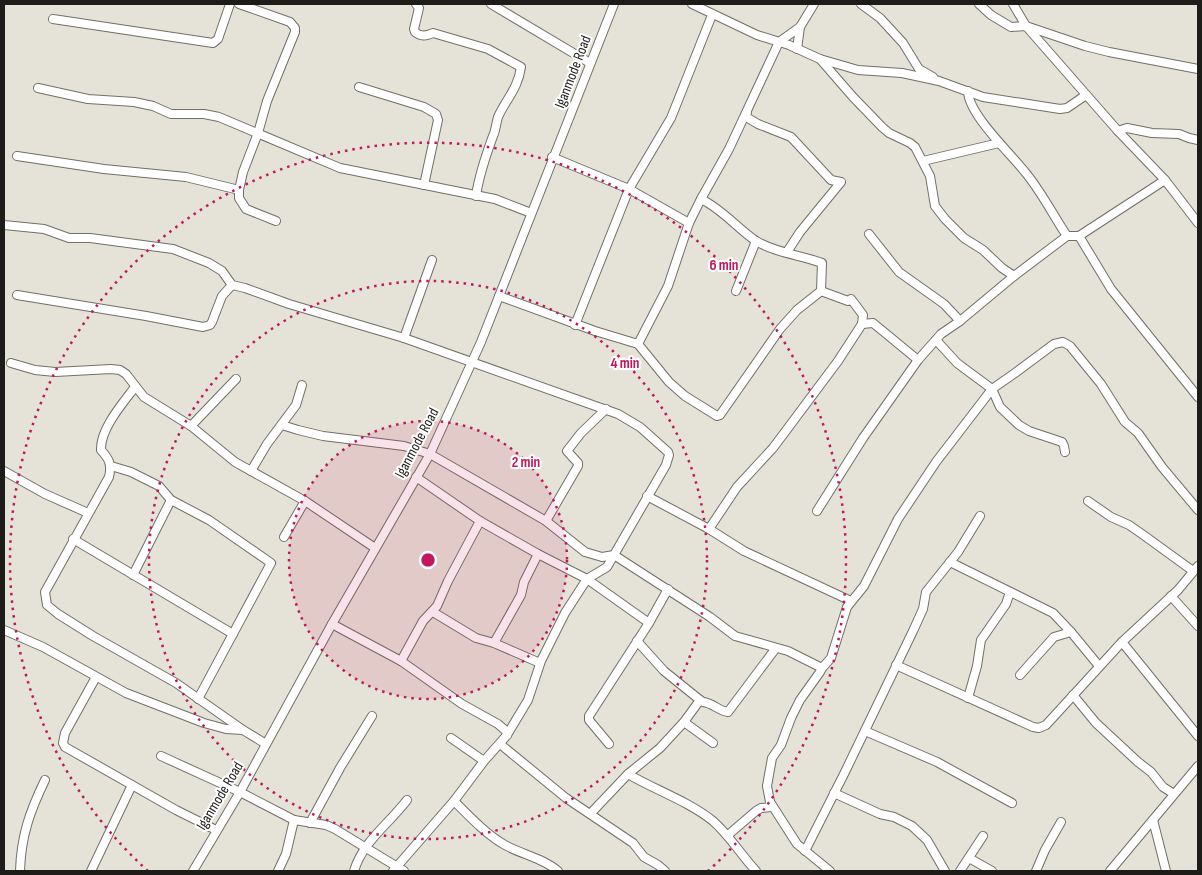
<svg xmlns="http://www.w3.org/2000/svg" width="1202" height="875" viewBox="0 0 1202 875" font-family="'Sofia Sans Condensed',sans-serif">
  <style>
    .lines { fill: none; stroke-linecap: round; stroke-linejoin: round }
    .minor-casing { stroke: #726f66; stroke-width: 10 }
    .minor { stroke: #fff; stroke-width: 8 }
    .ring { fill: none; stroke: #c2185b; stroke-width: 2.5; stroke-dasharray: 2.5 5 }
    .labels { text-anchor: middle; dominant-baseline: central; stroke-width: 4; stroke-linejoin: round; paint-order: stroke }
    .street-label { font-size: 15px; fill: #1d1c18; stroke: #fff }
    .centre { fill: #c2185b; stroke: #fff; stroke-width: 2.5 }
    .ring-label { font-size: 15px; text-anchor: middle; font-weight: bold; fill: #c2185b; stroke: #fff; stroke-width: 4; stroke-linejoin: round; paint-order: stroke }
  </style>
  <rect width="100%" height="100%" fill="#e5e3d8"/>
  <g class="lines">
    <g class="minor-casing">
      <g id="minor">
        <polyline points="239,4 290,22 295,28 295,32 267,101 258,133 243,172 239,190 239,198 246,209 276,221"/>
        <path d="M416 4 419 8 414 29 415 32C421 37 426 36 433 33L488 49 521 67C518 89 506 99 498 117 496 123 496 130 493 136 486 155 479 175 476 196"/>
        <polyline points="491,4 590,63"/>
        <polyline points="692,4 757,35 789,45 820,59 853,97 882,127 889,133 910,143 915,147 930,176 935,206 945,219 964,238 983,250 1002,268 1014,276"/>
        <polyline points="861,4 880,18 903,43 919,69 933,77"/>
        <polyline points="979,4 991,15 1011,27 1026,26 1085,46 1109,52 1198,69"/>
        <polyline points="1013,4 1026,26 1118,131 1165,180 1198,223"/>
        <polyline points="53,19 213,43 218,39 230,4"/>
        <polyline points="797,49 800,27"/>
        <polyline points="820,59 858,70 902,73 939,81 983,97 1060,109 1067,108 1086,95"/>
        <polyline points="359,87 424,107 436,114 438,120 424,185"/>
        <polyline points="38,88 88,99 134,102 153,106 171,114 204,114 219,117 340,168 495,199 531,213"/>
        <path d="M968 91C968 114 1011 154 1025 172 1041 191 1053 215 1067 236"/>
        <polyline points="747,112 746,117 758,124 791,137 831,180 841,182 800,232 787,252"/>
        <polyline points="1118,131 1127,128 1152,133 1179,134 1189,138 1198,140"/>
        <polyline points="17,156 104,169 186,177 239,190"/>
        <polyline points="552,157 629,189 689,223"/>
        <polyline points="923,161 999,143"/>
        <path d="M701 199C722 209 737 228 756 241 776 253 801 255 822 263L821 291"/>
        <polyline points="4,225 44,229 69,238 90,238 173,249 209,263 222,271 232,285 245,288 289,304 404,338 618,414 640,427 668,452 669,455 666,465 607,567 587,579 565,613 541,661 528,700 507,735 484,761 454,801 393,871"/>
        <polyline points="869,234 899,272 944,304 960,321"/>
        <polyline points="1079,236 1111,289 1198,397"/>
        <polyline points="736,291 756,241"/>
        <polyline points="17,295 146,316 203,327 210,325 212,322 222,296 232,285"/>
        <polyline points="499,296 595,331 638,344 669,382 685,396 717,416 720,415 780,329 797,310 821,291"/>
        <polyline points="862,324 873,323 918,360"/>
        <polyline points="575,325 629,189 671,118 712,15"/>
        <polyline points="404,338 432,260"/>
        <polyline points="936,340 957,363 992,389 1000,407 1019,425 1029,431 1062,442 1064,446 1065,452"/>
        <polyline points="638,344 668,286 689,223 701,199 729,149 779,42 800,27 814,4"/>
        <polyline points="11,363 35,370 55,372 111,369 120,370 126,374 144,397 191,426 235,462 305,501 375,548"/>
        <path d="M135 387C123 403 100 429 101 450 109 459 112 464 109 477L45 592 47 605 58 614 93 636 176 683 243 730"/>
        <polyline points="282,425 298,430 323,436 404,446 430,454 546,521 585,552 602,557 614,555 710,617 735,636 788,651 822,668"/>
        <polyline points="191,426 236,379"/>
        <polyline points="111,466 131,472 159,486 171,500 209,520 271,563 198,699"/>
        <polyline points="4,471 45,494 88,513"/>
        <polyline points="251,471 267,444 296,405 302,385"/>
        <polyline points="416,477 480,521 538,554 587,579 649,623"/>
        <polyline points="647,496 709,529 744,551 851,601"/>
        <polyline points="1088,501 1111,517 1129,525 1142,534 1193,571"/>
        <polyline points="817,511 863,438 918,360 941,334 960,321 1014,276 1067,236 1079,236 1165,180"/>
        <polyline points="546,521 578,466 578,463 567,451 581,433 606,409"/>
        <polyline points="709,529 737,487 773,448 838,361 862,324 863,315 851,299 848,301 821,291"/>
        <polyline points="284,537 305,501"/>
        <polyline points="73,539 233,634"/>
        <polyline points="950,562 1053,613 1071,632 1099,666"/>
        <polyline points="133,575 171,500"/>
        <polyline points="1171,596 1198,626"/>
        <polyline points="433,612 476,638 494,643 540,663"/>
        <polyline points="332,624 401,661 462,704 498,724 506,731 507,735"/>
        <polyline points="4,630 43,647 126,693 204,723 226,729 243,730 266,744"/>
        <polyline points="637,641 664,671 700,700"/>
        <polyline points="1122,642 1198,736"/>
        <polyline points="494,643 521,595 524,582 538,554"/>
        <polyline points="401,661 423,621 437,606 448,581 480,521"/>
        <polyline points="896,665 1033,727 1039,728 1046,725 1122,642 1178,590 1198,566"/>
        <polyline points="1020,675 1054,637 1071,632"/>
        <polyline points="96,677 65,733 63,743 65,747 176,810 216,830"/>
        <polyline points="1073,695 1096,723 1138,762 1151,772 1163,787 1174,794"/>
        <polyline points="968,698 977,666 981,640 1006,604 1010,592"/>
        <polyline points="684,722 713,743"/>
        <polyline points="865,731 937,762 1012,803"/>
        <polyline points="451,738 484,761"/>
        <polyline points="500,744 566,798 633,843 644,857 658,865 665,871"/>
        <polyline points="609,744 589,720 589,716 649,623 668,589"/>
        <polyline points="161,756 240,792 294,820 326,825 335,829 404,871"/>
        <path d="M628 774C655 790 688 801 713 821 730 836 741 855 756 871"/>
        <polyline points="834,793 880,814 894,817 912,826 927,840 945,871"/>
        <path d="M454 801C470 817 486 834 505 845 523 855 543 858 558 871"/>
        <polyline points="770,802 797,844 830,871"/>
        <polyline points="771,807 767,786 772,758 781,745 791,718 800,700 820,672 822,668 831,658 847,607 864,586 898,519 936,462 992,389 1015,373 1054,344 1063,342 1070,346 1101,384 1125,422 1138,433 1162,467 1198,510"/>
        <path d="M591 813 628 774 660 748 684 722 700 700 703 702C713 703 719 711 728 712L776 648"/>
        <polyline points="1153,820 1166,871"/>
        <polyline points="310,823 340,768 372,716"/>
        <polyline points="728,835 756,811 761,808 771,807"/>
        <polyline points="805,851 844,774 913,631 923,609 926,592 958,552 980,516"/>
        <polyline points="969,858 992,871"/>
        <path d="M20 871C21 836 30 811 45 780"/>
        <polyline points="91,871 132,785"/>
        <polyline points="193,871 240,792 332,624 430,454 481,342 614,4"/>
        <polyline points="278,871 286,854 294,820"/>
        <path d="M354 871C363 841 389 824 407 800"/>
        <polyline points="960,871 983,836"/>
        <polyline points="1036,871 1045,850 1061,822"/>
        <polyline points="1110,871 1198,766"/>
      </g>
    </g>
    <use href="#minor" class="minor"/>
  </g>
  <circle cx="428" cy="560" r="139" fill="#c2185b" fill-opacity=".12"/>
  <g class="ring">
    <circle cx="428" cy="560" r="139"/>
    <circle cx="428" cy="560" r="279"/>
    <path d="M148 871A418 418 0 1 1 708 871"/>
  </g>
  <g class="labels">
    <g class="street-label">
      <text transform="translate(573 72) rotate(-69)">Iganmode Road</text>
      <text transform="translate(417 443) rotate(-62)">Iganmode Road</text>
      <text transform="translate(220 796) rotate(-59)">Iganmode Road</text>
    </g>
  </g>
  <circle cx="428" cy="560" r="8" class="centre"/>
  <g class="ring-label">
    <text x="724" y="270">6 min</text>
    <text x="625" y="368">4 min</text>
    <text x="526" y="467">2 min</text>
  </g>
  <rect width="1202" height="875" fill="none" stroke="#1d1c18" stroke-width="10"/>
</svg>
